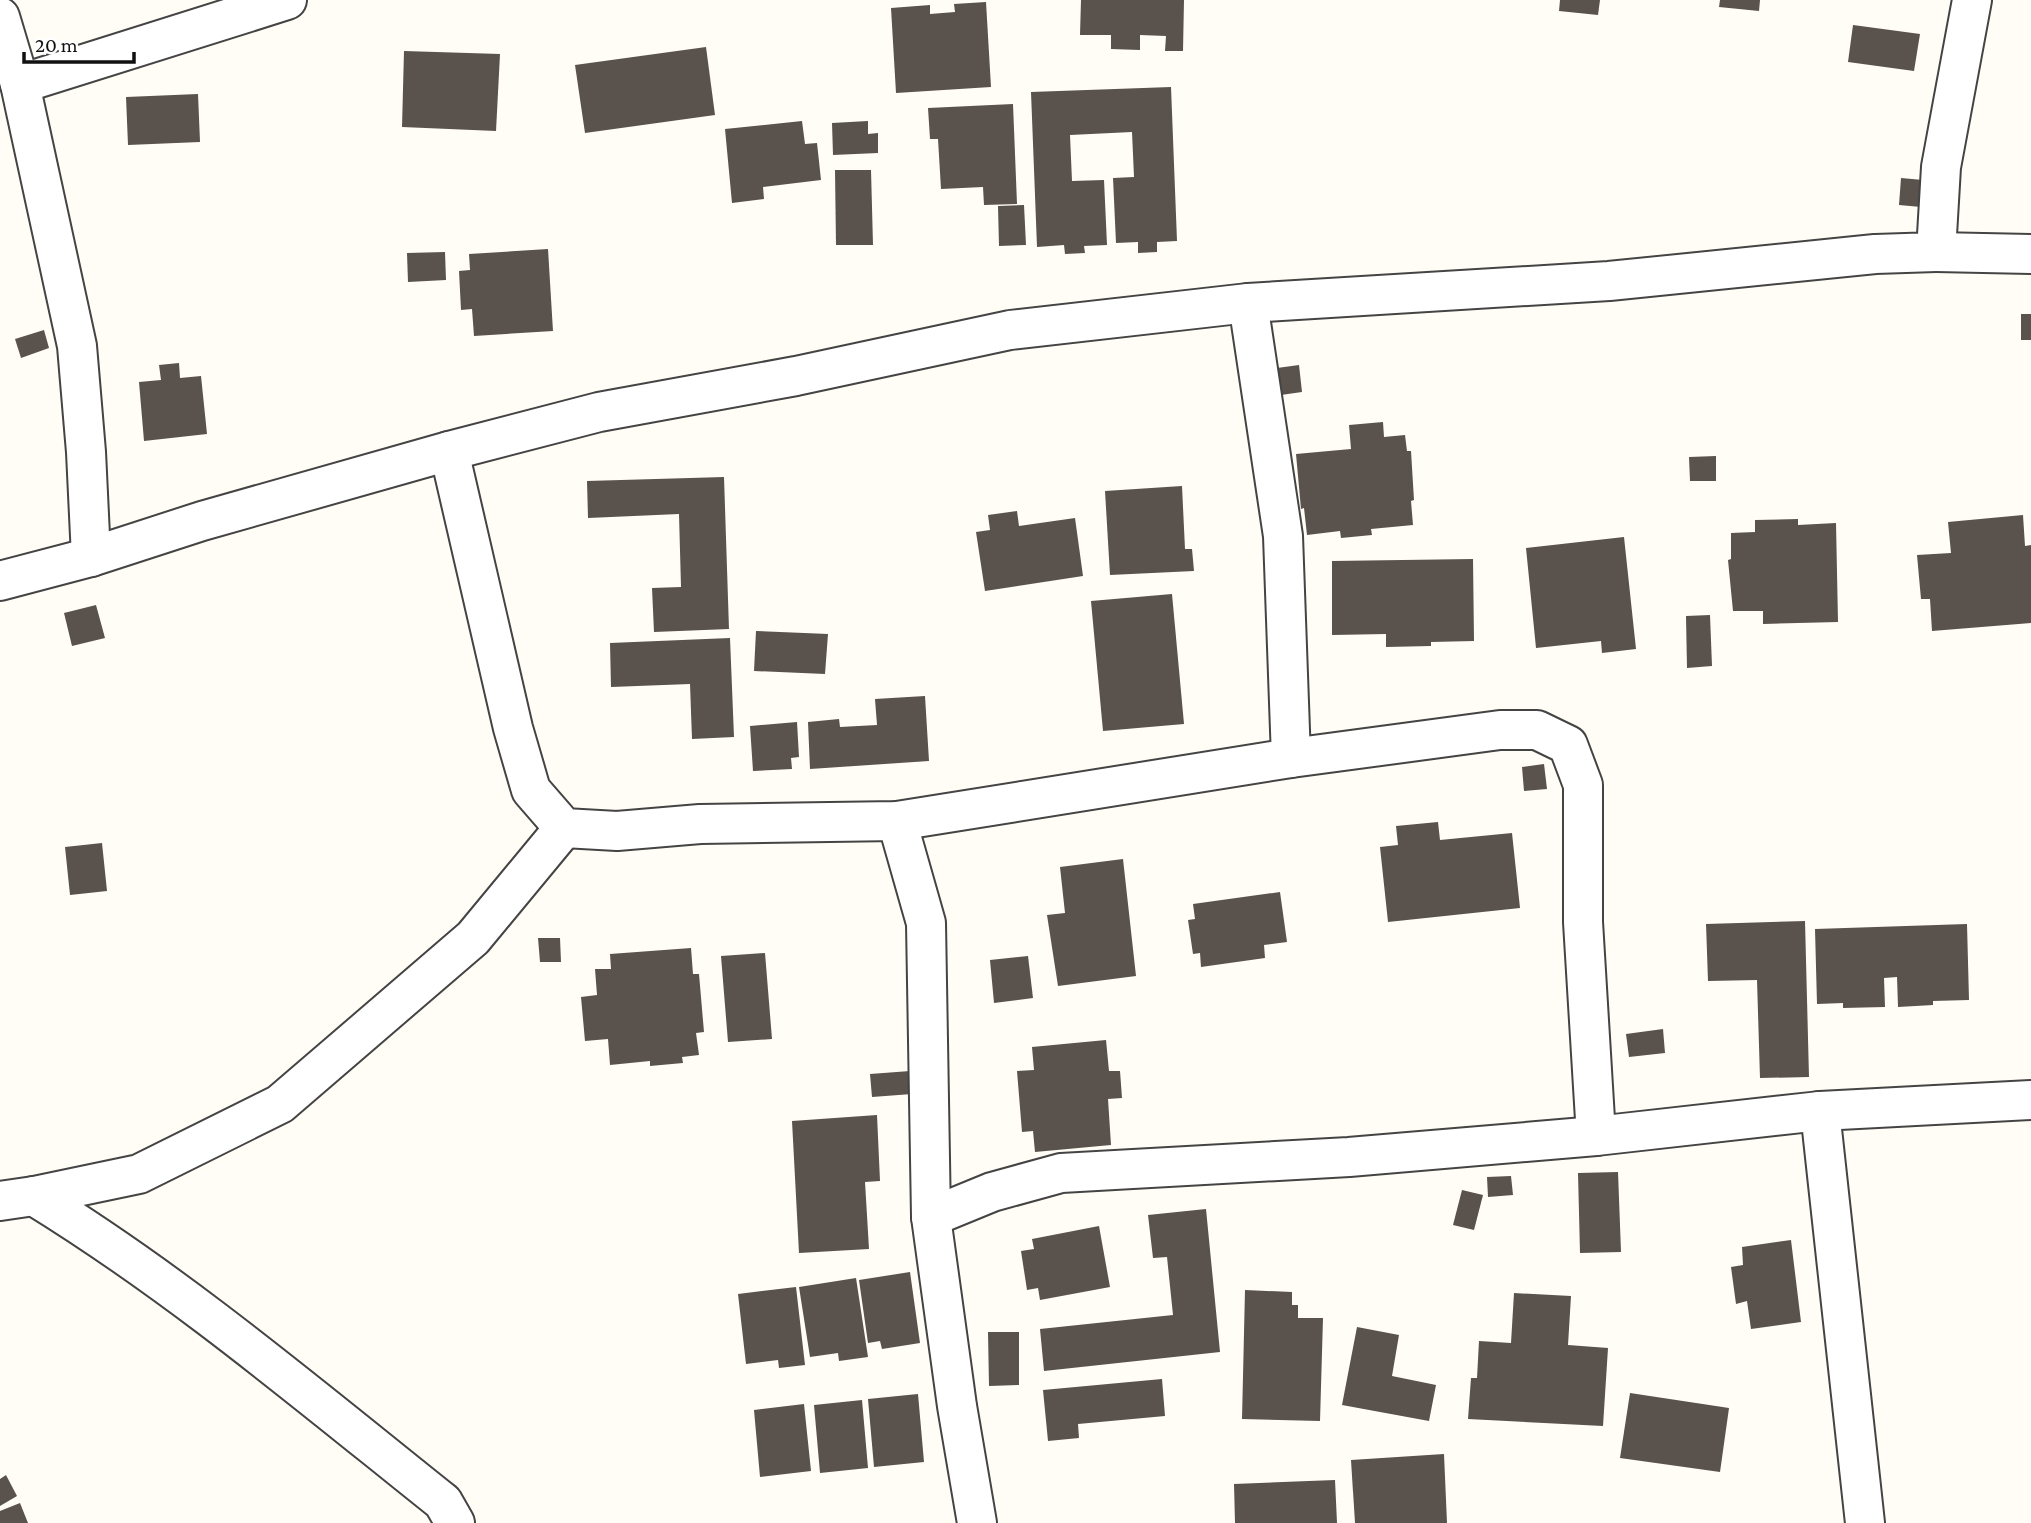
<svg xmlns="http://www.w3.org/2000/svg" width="2031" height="1523" viewBox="0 0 2031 1523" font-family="'Crimson Pro',serif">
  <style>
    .building { fill: #5a524d }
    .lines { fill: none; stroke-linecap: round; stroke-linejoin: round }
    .minor-casing { stroke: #444; stroke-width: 42 }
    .minor { stroke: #fff; stroke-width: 38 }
  </style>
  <rect width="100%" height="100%" fill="#fffdf5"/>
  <g class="building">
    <polygon points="1081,0 1184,0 1183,51 1165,51 1166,36 1140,35 1140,50 1111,49 1111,35 1080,35"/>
    <polygon points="1560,0 1600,0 1598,15 1559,11"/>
    <polygon points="1720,0 1760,0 1759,11 1719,7"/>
    <polygon points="986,2 991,87 896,93 891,8 930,5 930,14 955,12 954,4"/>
    <polygon points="1853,25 1920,34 1914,71 1848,62"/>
    <polygon points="706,47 715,115 585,133 575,65"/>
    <polygon points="404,51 500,54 496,131 402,127"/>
    <polygon points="1171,87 1177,241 1157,242 1157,252 1138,253 1138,242 1116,243 1113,178 1134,177 1132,132 1070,135 1072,181 1104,180 1107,245 1084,246 1085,253 1065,254 1064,245 1037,247 1031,92"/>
    <polygon points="198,94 200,142 128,145 126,97"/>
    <polygon points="1013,104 1017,204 984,205 983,187 941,189 938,139 930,139 928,108"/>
    <polygon points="802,121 805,144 817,143 821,180 763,187 764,199 732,203 725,129"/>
    <polygon points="868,121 868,134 878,133 878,153 833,155 832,123"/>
    <polygon points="835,170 871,170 873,245 836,245"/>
    <polygon points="1901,178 1923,180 1921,207 1899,205"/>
    <polygon points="1024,205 1026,245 999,246 998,206"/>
    <polygon points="548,249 553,331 474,336 472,309 461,310 459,271 470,270 469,254"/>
    <polygon points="445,252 446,280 408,282 407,253"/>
    <rect x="2021" y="314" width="10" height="26"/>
    <polygon points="44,330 49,348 21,358 15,339"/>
    <polygon points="179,363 180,378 201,376 207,434 144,441 139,382 161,380 159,365"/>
    <polygon points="1299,365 1302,392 1281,395 1277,368"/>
    <polygon points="1383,422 1384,437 1405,435 1407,451 1411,451 1414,500 1411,501 1413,525 1371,529 1372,535 1341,538 1340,531 1307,535 1304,508 1301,509 1296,454 1351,449 1349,425"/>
    <polygon points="1716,456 1716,481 1690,481 1689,457"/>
    <polygon points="724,477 729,629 654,632 652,588 681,587 679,514 588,518 587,481"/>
    <polygon points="1182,486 1185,549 1192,549 1194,571 1110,575 1105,491"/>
    <polygon points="1017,511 1019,526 1075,518 1083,576 985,591 976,532 990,530 988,515"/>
    <polygon points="2023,515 2025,546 2031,545 2031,623 1932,631 1930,599 1921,599 1917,555 1951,553 1948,522"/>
    <polygon points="1798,519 1798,525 1836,523 1838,622 1763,624 1763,611 1733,611 1728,560 1731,559 1731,533 1755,532 1755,520"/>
    <polygon points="1624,537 1636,649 1602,653 1601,641 1536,648 1526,548"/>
    <polygon points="1473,559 1474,641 1431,642 1431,646 1386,647 1386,634 1332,635 1332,561"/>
    <polygon points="1172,594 1184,724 1103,731 1091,601"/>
    <polygon points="96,605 105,638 72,646 64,613"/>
    <polygon points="1710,615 1712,666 1687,668 1686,616"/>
    <polygon points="756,631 828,634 825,674 754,671"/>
    <polygon points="730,638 734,737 692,739 690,684 611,687 610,643"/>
    <polygon points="925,696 929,761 810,769 808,722 839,719 840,727 877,725 875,699"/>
    <polygon points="797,722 799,757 791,758 792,769 753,771 750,726"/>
    <polygon points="1544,764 1547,789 1524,791 1522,767"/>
    <polygon points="1438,822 1440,840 1512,833 1520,908 1388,922 1380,847 1398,845 1396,826"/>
    <polygon points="102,843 107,891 70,895 65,847"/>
    <polygon points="1123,859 1136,976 1058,986 1047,915 1065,913 1060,867"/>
    <polygon points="1280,892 1287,942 1264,945 1265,958 1201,967 1200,953 1193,954 1188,920 1195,919 1193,904"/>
    <polygon points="1805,921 1809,1077 1760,1078 1757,980 1708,981 1706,924"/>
    <polygon points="1967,924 1969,1000 1933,1001 1933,1005 1898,1007 1897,977 1884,978 1885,1007 1843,1008 1843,1003 1817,1004 1815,929"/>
    <polygon points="538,938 560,938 561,962 540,962"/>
    <polygon points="691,948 693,974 699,974 704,1032 696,1033 699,1055 682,1057 683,1063 650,1066 650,1061 610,1065 608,1039 585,1041 581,997 597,995 595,969 611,969 610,954"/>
    <polygon points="765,953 772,1039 728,1042 721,956"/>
    <polygon points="1028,956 1033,998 994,1003 990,960"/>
    <polygon points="1663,1029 1665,1053 1629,1057 1626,1034"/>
    <polygon points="1106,1040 1109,1071 1120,1071 1122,1098 1108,1099 1111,1145 1035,1152 1033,1131 1022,1132 1017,1071 1034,1070 1032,1047"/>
    <polygon points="910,1071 912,1094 872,1097 870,1074"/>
    <polygon points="877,1115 880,1181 865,1182 869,1249 799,1253 792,1121"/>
    <polygon points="1618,1172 1621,1252 1580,1253 1578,1173"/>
    <polygon points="1511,1176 1513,1195 1488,1197 1487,1177"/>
    <polygon points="1462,1190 1483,1195 1474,1230 1453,1225"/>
    <polygon points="1206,1209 1220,1352 1044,1371 1040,1329 1173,1315 1167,1257 1153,1258 1148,1215"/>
    <polygon points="1099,1226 1110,1287 1040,1300 1038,1288 1027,1290 1021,1251 1034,1249 1032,1239"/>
    <polygon points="1791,1240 1801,1322 1751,1329 1747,1301 1736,1304 1731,1267 1743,1265 1742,1247"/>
    <polygon points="910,1272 920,1343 882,1349 880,1341 868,1343 859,1280"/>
    <polygon points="856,1278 868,1357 839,1361 838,1353 810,1357 799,1287"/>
    <polygon points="796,1287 805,1365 779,1368 778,1360 746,1364 738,1294"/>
    <polygon points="1245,1290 1292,1292 1292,1305 1298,1305 1298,1318 1323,1318 1320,1421 1242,1419"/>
    <polygon points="1514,1293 1571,1296 1568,1345 1608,1348 1603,1426 1468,1419 1471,1378 1477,1378 1479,1341 1511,1343"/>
    <polygon points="1357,1327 1399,1335 1392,1376 1436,1385 1429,1421 1342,1405"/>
    <polygon points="988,1332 1019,1332 1019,1385 989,1386"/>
    <polygon points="1162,1379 1165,1416 1078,1424 1079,1438 1048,1441 1043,1390"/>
    <polygon points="1630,1393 1729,1408 1720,1472 1620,1458"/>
    <polygon points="918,1394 924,1462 874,1467 868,1399"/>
    <polygon points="862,1400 868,1468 820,1473 814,1405"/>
    <polygon points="804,1404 811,1471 760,1477 754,1410"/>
    <polygon points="1444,1454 1447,1523 1355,1523 1351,1460"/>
    <polygon points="6,1475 17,1496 0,1506 0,1479"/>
    <polygon points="1335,1480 1337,1523 1235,1523 1234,1484"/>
    <polygon points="20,1503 28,1523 0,1523 0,1511"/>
  </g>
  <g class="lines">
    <g class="minor-casing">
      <g id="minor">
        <polyline points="0,17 20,84 77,346 86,452 91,557"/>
        <polyline points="20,84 287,0"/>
        <polyline points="1936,252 2031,254"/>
        <polyline points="1248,303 1283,536 1291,758"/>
        <polyline points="449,451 513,728 531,790 564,828 617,831 700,824 897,821 1291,758 1500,730 1537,730 1568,745 1583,785 1583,922 1596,1136"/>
        <polyline points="0,581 91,557 202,521 449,451 599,412 796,376 1010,330 1248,303 1609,281 1875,254 1936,252 1941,167 1972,0"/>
        <polyline points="897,821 926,923 931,1217 957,1406 977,1523"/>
        <polyline points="1820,1111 1865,1523"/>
        <path d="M34 1196C179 1285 310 1396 443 1502L455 1523"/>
        <polyline points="0,1201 34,1196 139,1174 280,1104 473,938 564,828"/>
        <polyline points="931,1217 992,1192 1061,1173 1349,1157 1596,1136 1820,1111 2031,1100"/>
      </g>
    </g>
    <use href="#minor" class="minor"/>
  </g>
  <path d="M24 52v10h110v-10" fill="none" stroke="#111111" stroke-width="3.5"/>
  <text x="35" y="52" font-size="21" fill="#111111" stroke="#ffffff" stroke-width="5" paint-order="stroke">20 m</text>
</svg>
